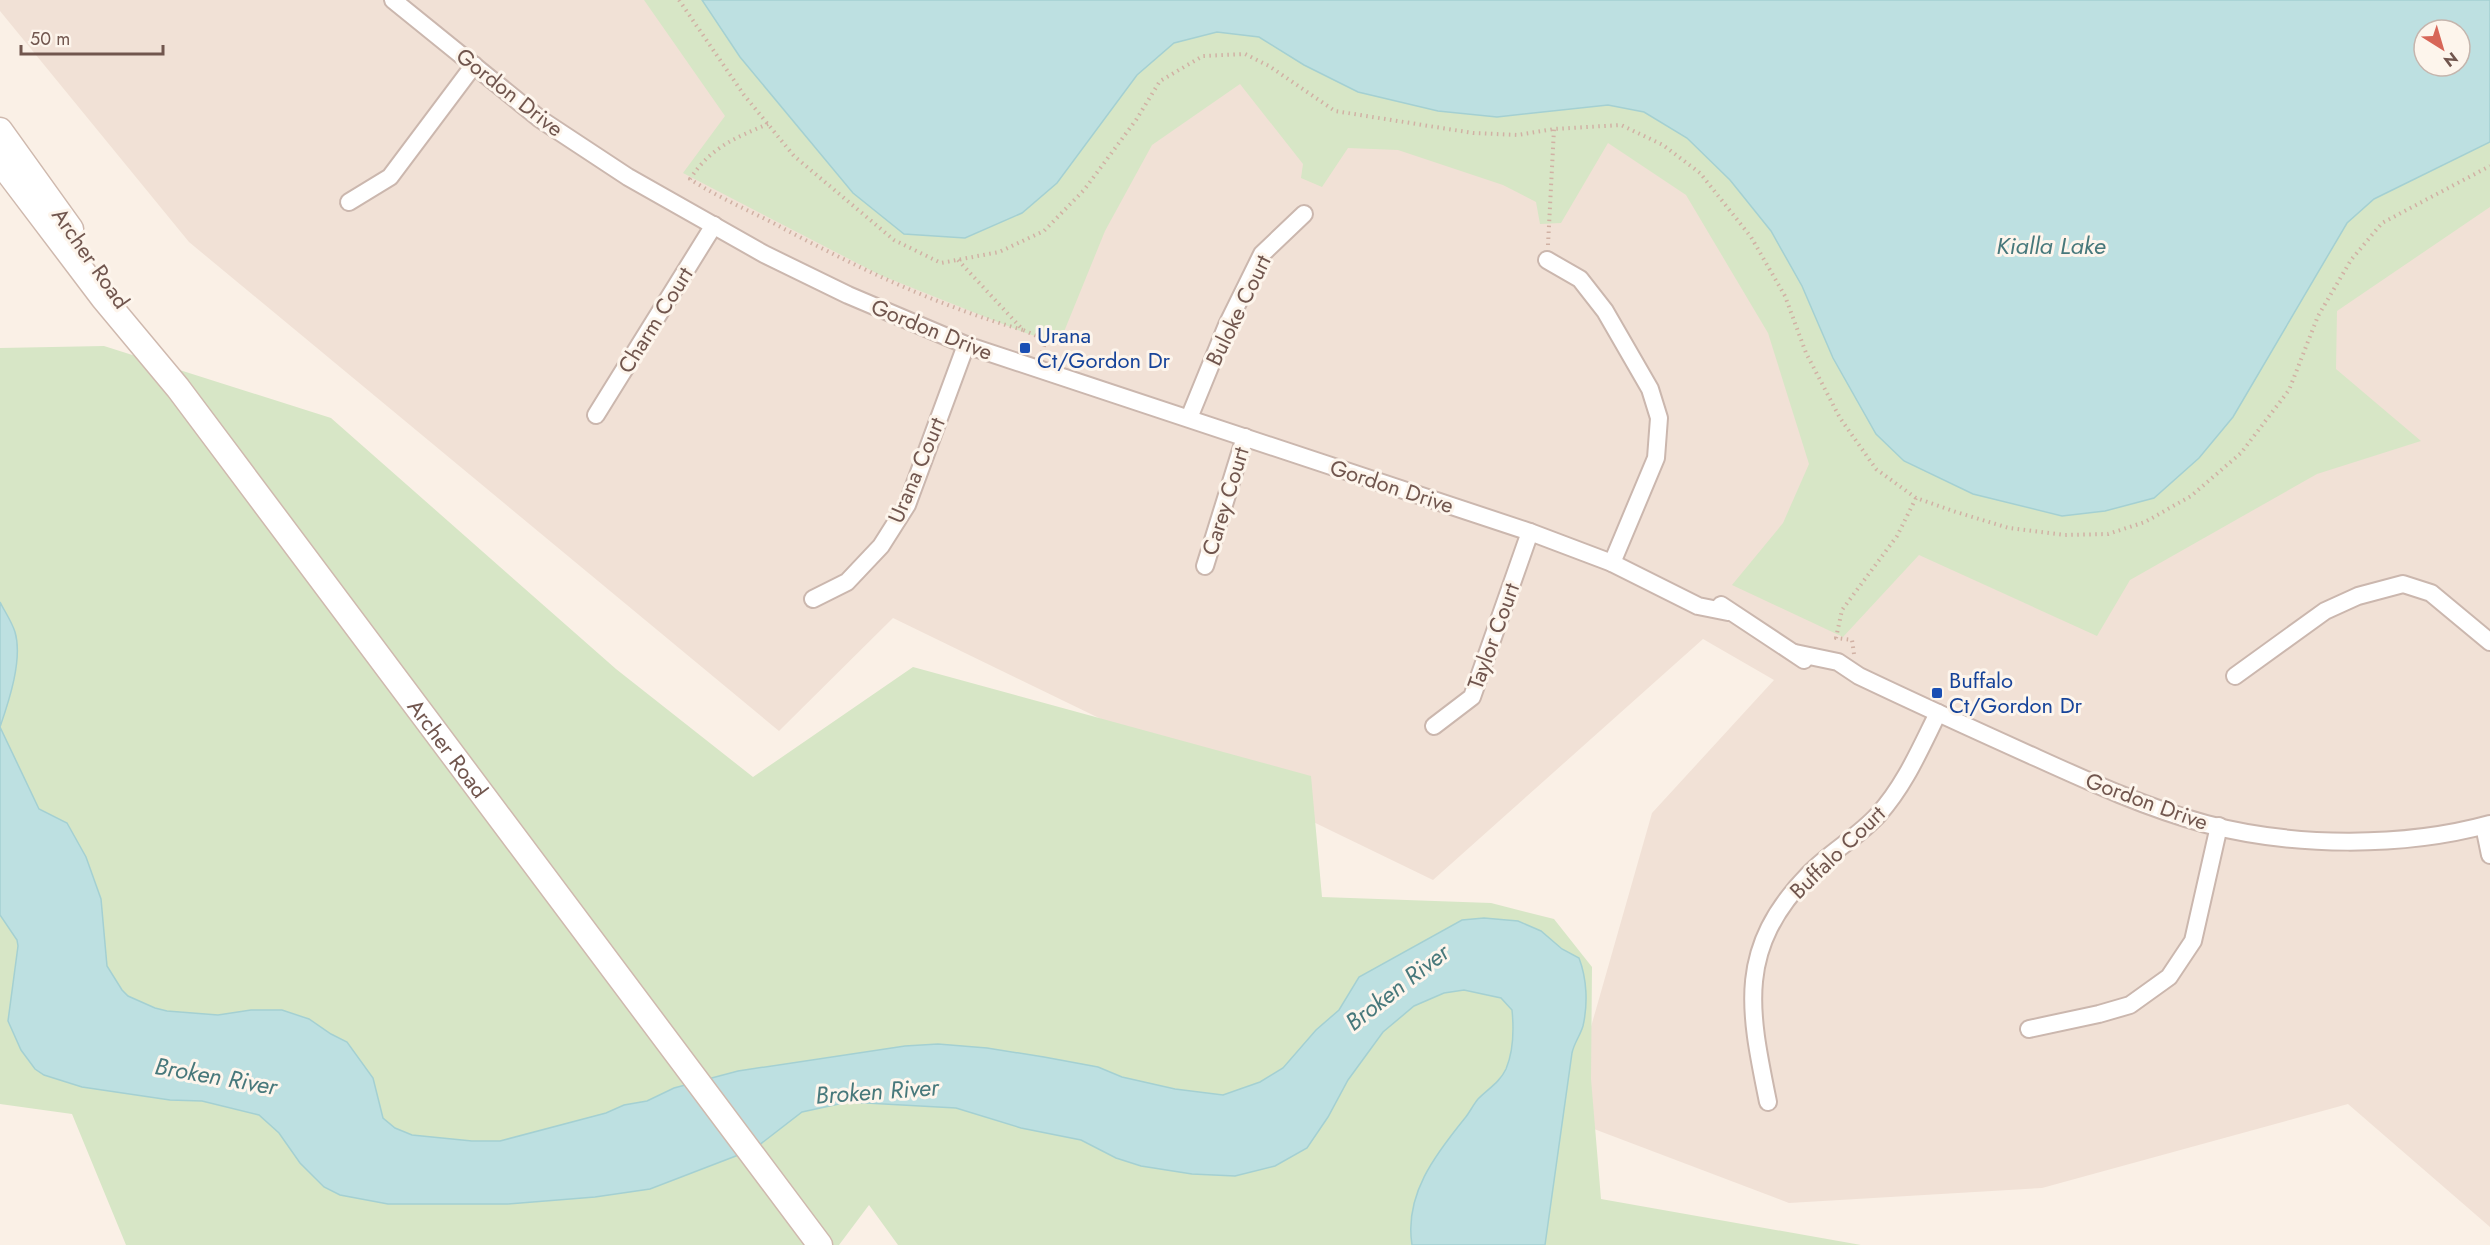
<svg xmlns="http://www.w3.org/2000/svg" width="2490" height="1245" viewBox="0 0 2490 1245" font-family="Jost,sans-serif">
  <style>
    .residential { fill: #f1e1d6; fill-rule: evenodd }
    .green { fill: #d7e6c6; fill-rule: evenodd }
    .water { fill: #bde0e1; stroke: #a4d0d2; stroke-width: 1.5; fill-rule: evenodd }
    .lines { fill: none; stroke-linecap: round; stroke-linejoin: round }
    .street-casing { stroke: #cbb7ae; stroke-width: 20 }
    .secondary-casing { stroke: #cfb9ae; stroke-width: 27 }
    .path { stroke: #d1b1a4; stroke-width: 4; stroke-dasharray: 1.5 4.5; stroke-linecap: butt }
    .street { stroke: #fff; stroke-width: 16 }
    .secondary { stroke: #fff; stroke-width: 24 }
    .transit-dot { fill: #1a4fb4; stroke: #fdf5ec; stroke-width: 2 }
    .labels { text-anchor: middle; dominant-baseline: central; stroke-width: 6; stroke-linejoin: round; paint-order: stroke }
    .street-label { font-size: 22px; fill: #71564e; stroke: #fdf5ec }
    .transit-label { font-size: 22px; fill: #164399; stroke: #fdf5ec; text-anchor: start }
    .water-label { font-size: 24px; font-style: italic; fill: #47787b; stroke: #fdf5ec }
  </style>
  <rect width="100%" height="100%" fill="#faf0e6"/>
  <path class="residential" d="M0 0H2490V1227L2348 1104 2042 1188 1789 1203 1565 1118 1652 813 1774 680 1703 639 1433 880 893 618 779 731 189 242 0 11ZM2424 30H2460V66H2424Z"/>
  <g class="green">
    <path d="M644 0H2490V207L2337 311 2336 369 2421 441 2317 474 2130 580 2097 636 1919 555 1843 637 1732 585 1783 523 1809 464 1768 333 1686 195 1608 143 1561 223 1540 224 1536 202 1503 185 1398 150 1348 148 1322 187 1301 178 1303 164 1240 84 1152 145 1105 231 1059 344 1023 332 880 275 683 173 725 116ZM2424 30H2460V66H2424Z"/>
    <polygon points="104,346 331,418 616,669 753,777 913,667 1311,776 1322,897 1491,903 1554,919 1592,967 1591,1079 1601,1199 1861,1245 898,1245 869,1205 839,1245 126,1245 72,1114 0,1104 0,348"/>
  </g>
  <g class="water">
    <path d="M702 0H2490V142L2374 199 2347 223 2233 417 2199 458 2154 498 2105 511 2062 516 1973 494 1904 461 1876 434 1833 358 1802 286 1771 231 1730 180 1687 138 1644 112 1608 105 1497 117 1438 111 1358 92 1304 65 1259 37 1217 32 1174 43 1137 75 1057 183 1022 213 965 238 904 234 853 193 740 57ZM2424 30H2460V66H2424Z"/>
    <path d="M0 602C5 612 12 622 15 632 23 659 9 701 0 727L39 809 67 823 86 857 101 899 107 966 122 990 128 996 155 1008 167 1011 218 1015 251 1010H282L309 1019 331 1034 347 1042 373 1078 383 1118 395 1128 412 1135 472 1141H500L606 1113 624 1105 647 1101 674 1088 738 1071 905 1046 938 1044 987 1048 1044 1057 1098 1067 1122 1077 1175 1089 1223 1095 1260 1082 1283 1068 1316 1030 1339 1010 1359 977 1462 920 1484 918 1518 921 1541 931 1562 949 1579 958C1587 979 1588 1004 1583 1026 1580 1036 1574 1043 1572 1053L1545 1245H1412C1404 1195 1435 1155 1465 1118 1470 1112 1473 1105 1478 1099 1488 1089 1500 1082 1506 1069 1514 1050 1514 1030 1512 1010L1501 998 1464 990 1444 993 1414 1006 1383 1032 1348 1080 1328 1117 1307 1148 1275 1166 1235 1176 1192 1174 1141 1166 1116 1158 1081 1140 1021 1128 956 1108 848 1102 802 1112 754 1149 650 1189 595 1197 508 1204H388L340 1195 324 1187 300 1163 279 1133 259 1115 202 1101 170 1100 82 1087 44 1075 35 1069 21 1050 8 1021 18 946 17 940 0 915Z"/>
  </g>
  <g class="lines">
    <g class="street-casing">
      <g id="street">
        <polyline points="393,0 540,119 628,177 764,254 848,295 966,345 1530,532 1612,563 1698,606 1728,612"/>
        <polyline points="349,202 390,177 474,65"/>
        <polyline points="1547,260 1580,279 1605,311 1650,389 1659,418 1656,458 1612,563"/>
        <polyline points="596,415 714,225"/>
        <polyline points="1189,418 1227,325 1262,254 1304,214"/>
        <polyline points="1205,566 1245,437"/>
        <polyline points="813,599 847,582 881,546 907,505 966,345"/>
        <polyline points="1721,605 1804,660"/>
        <path d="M1795 653 1838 662 1859 676C1918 704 1977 731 2037 758 2092 783 2147 808 2206 824 2293 847 2403 848 2490 824"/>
        <polyline points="2235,676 2325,611 2358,596 2403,584 2431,593 2490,642"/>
        <polyline points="1434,726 1472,697 1530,532"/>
        <polyline points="2484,826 2490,855"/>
        <polyline points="2029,1029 2099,1014 2130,1005 2169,977 2193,941 2219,826"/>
        <path d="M1768 1102C1749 1009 1736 949 1809 874 1830 852 1858 837 1878 815 1905 785 1920 749 1938 713"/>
      </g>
    </g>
    <g class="secondary-casing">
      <g id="secondary">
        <polyline points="0,130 71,229"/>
        <path id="s1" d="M0 162 103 298 178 388 820 1245"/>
      </g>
    </g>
    <g class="path">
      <polyline points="679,0 744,95 794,156 894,240 941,263 999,252 1044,231 1084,190 1136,120 1160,81 1203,56 1245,54 1269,66 1335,111 1473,133 1518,135 1554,129 1621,125 1663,145 1700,173 1751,237 1785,296 1806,353 1840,418 1876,469 1916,498 1956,512 2009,528 2065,535 2108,534 2145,522 2191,496 2241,453 2289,390 2318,316 2351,260 2382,223 2490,166"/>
      <path d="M768 124C735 138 711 147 690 179 717 197 746 209 775 224 854 266 937 306 1023 330"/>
      <polyline points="1548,245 1554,129"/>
      <polyline points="958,260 1023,330 1046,340 1041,355"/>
      <polyline points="1854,654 1852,640 1836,638 1842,610 1897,536 1916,498"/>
    </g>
    <use href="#street" class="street"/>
    <use href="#secondary" class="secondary"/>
  </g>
  <g class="transit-dot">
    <rect x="1019" y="342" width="12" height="12" rx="3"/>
    <rect x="1931" y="687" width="12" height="12" rx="3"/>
  </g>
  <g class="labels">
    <g class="street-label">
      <text transform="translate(510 92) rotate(38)">Gordon Drive</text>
      <text transform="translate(91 258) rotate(55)">Archer Road</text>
      <text transform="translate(1238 310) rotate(-64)">Buloke Court</text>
      <text transform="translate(655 320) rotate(-58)">Charm Court</text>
      <text transform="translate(932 329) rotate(22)">Gordon Drive</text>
      <text transform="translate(916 470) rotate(-67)">Urana Court</text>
      <text transform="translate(1392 486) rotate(18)">Gordon Drive</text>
      <text transform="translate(1225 501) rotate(-73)">Carey Court</text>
      <text transform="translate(1493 636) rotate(-70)">Taylor Court</text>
      <text stroke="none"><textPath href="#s1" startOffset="738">Archer Road</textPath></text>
      <text transform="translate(2147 801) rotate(20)">Gordon Drive</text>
      <text transform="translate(1837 852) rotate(-44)">Buffalo Court</text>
    </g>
    <g class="transit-label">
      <text x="1037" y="335">Urana<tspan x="1037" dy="25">Ct/Gordon Dr</tspan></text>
      <text x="1949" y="680">Buffalo<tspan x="1949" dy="25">Ct/Gordon Dr</tspan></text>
    </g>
    <g class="water-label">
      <text x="2051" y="245">Kialla Lake</text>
      <text transform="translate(1397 987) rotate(-38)">Broken River</text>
      <text transform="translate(216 1076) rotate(10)">Broken River</text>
      <text transform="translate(877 1091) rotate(-4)">Broken River</text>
    </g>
  </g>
  <g transform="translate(2442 48) rotate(143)"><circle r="28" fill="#fdf5ec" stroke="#c5b5ad" stroke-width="1.5"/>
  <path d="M0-4.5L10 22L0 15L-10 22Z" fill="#d76658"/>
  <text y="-9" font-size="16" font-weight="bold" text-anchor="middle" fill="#71564e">N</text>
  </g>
  <path d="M21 45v9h142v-9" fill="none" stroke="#71564e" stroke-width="3"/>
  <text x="30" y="45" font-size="18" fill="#71564e" stroke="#fdf5ec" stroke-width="4.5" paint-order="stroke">50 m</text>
</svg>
